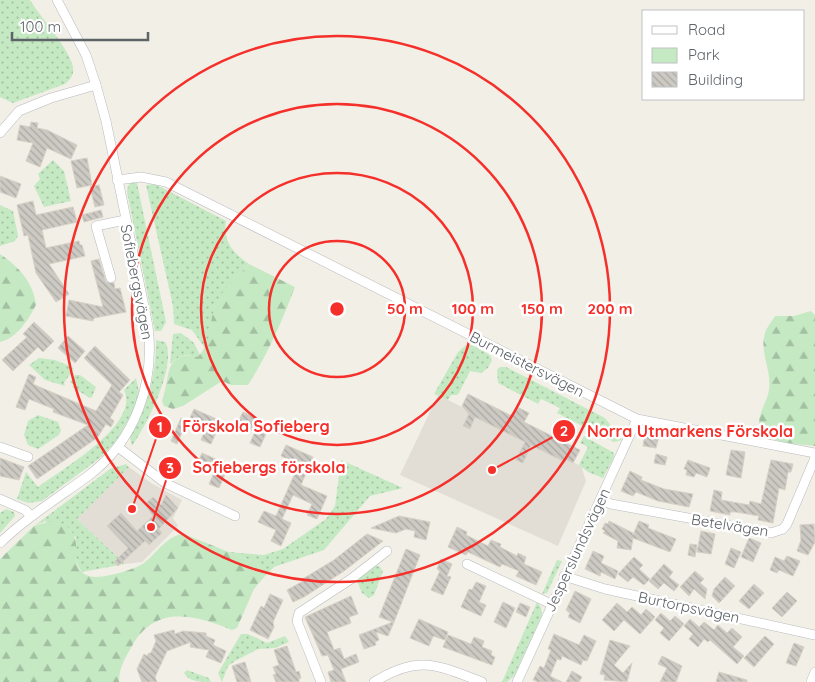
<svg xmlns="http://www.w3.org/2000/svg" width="815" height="682" viewBox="0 0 815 682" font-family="Quicksand,sans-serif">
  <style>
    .education { fill: #e2ded5 }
    .green { fill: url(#green-dots) }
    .forest { fill: url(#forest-firs) }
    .building { fill: url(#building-back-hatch); stroke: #d7d0c5 }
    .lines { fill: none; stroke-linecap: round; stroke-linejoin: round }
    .minor-casing { stroke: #b7babe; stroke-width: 10 }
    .minor { stroke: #fff; stroke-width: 9 }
    .ring { fill: none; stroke: #f52f2a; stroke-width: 2.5 }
    .labels { text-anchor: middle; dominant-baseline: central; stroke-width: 5; stroke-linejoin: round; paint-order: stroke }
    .street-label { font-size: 15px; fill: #5e6368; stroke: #fff }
    .centre { fill: #f52f2a; stroke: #fff; stroke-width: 2.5 }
    .ring-label { font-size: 15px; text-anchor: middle; font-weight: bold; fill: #f52f2a; stroke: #fff; stroke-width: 5; stroke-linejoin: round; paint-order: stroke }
    .leader { fill: none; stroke: #f52f2a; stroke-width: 2 }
    .callout-dot { fill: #f52f2a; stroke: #fff; stroke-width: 2 }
    .mark-label { font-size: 15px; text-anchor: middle; font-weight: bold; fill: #fff }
    .callout-label { font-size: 16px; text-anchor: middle; font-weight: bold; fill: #f52f2a; stroke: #fff; stroke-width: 5; stroke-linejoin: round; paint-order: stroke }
  </style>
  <defs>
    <pattern id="green-dots" width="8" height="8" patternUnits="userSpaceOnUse" patternTransform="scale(1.25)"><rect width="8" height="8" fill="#c5eac3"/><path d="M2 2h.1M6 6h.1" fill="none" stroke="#a3c1a2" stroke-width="1.8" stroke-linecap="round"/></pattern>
    <pattern id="forest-firs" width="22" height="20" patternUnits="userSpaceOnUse" patternTransform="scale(1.25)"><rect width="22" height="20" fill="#c5eac3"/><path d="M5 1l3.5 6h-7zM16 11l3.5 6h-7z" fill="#a3c1a2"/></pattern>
    <pattern id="building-back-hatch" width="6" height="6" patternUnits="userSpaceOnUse" patternTransform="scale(1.25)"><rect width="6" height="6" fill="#cdcac4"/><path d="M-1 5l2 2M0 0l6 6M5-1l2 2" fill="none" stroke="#aaa8a3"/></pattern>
  </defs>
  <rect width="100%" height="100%" fill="#f2efe7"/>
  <g class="education">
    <polygon points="438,395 581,466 586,481 558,546 400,475"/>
    <polygon points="129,467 151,483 182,500 173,518 178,526 142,562 125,564 77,519"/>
  </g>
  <g class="green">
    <path d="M0 0H30C41 18 69 48 73 67 74 75 71 79 65 84L13 103 0 97Z"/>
    <polygon points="53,160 64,171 71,201 44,207 34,186 40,179 38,174"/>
    <polygon points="131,183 137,183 166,322 161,331 155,331 127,192 128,186"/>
    <path d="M155 184 226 221C223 242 233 253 249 264 235 279 220 291 214 311 210 323 213 338 205 348L192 330 174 324 173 306 146 185Z"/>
    <polygon points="0,205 13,211 18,236 15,241 0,246"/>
    <path d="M181 333 194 343 200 355 198 357C185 354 179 355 170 364L173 334Z"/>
    <path d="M156 340 165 342C178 364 146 427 132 446L130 437C148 406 156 376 156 340Z"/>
    <polygon points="466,345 472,345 490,355 492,360 488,368 481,373 470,371 459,393 457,395 451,395 448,400 434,394 458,352"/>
    <polygon points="39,358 55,360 74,368 64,383 65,386 45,380 29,365"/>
    <polygon points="500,367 506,367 605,418 622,440 614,442 557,413 560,408 541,399 538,404 498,383 497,370"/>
    <polygon points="75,375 80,375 96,387 92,397 90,398 72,387 74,385 70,382"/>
    <path d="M136 378 140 396 130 417 117 440 100 458 42 501 28 503 17 499 26 472 38 487C61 470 141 424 124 390Z"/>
    <polygon points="38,415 58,422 61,430 59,435 38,449 28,445 24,435 28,421"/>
    <polygon points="584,436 614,453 614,457 603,478 588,472 579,465 588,447 580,443"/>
    <polygon points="341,460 403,488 370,496 324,550 274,567 265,576 256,563 229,552 264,555 283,549 326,519 335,506"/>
    <path d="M126 464 129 467 77 519 125 564 82 572C74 562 76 549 76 537L45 521 34 526 110 469Z"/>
    <polygon points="6,509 14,512 15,516 0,533 0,513"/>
    <polygon points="557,560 562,561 547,593 542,594"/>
    <polygon points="372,566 379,566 383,571 374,595 369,598 362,593 357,581"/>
    <polygon points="537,602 541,607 542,615 514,676 507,682 502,682"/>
    <polygon points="241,634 248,634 267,643 285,636 289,642 275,648 258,649 235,661 228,666 222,682 218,673"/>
    <path d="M187 670 209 678 211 682C201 682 189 682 184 673Z"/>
  </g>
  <g class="forest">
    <path d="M0 254C19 267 33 282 36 305 28 320 17 338 0 342Z"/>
    <path d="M249 264 295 287C282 321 268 354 248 385H231L222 381 183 406 173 409 164 406 162 401C171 377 163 350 198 357 214 337 207 332 214 310 220 290 235 279 249 264Z"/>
    <path d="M811 311 815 315V446C800 444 774 444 763 433 752 421 767 404 769 390 772 370 759 352 765 333 767 327 772 321 775 316H794Z"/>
    <path d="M54 520C95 533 61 567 89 576 100 580 134 570 144 563 157 553 167 535 184 534L256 563 265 576 254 589 237 628 232 630C194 615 156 604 132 646 125 658 119 668 119 682H0V559L34 526Z"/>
  </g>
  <g class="building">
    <polygon points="31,122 38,123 37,128 47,130 77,145 71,159 47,148 40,167 26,161 33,143 17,140 20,125 30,127"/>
    <polygon points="87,158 92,185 77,188 71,161"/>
    <polygon points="0,176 21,184 16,198 0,192"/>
    <polygon points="99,185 104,205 95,207 90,187"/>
    <polygon points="33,201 36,215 73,207 77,222 42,230 46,248 79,241 80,245 82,245 85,256 49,264 69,294 56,302 36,273 28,235 24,236 17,205"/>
    <polygon points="101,210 103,217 84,222 82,215"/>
    <polygon points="99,259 106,282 114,283 115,289 120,288 126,312 94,318 93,321 66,316 69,300 103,307 91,261"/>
    <polygon points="34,322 54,341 43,352 38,347 13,371 2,360 27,337 23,334"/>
    <polygon points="68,336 85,351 75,363 58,348"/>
    <polygon points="95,346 130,380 119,392 123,395 110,418 114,421 111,427 106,424 97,438 37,479 28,466 88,425 53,412 54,409 29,399 25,410 16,407 29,374 36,377 33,384 35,385 96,411 112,385 84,358"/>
    <polygon points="468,394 512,416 517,407 529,413 524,422 580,450 573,463 566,459 565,462 531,445 523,463 516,460 525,442 475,417 470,429 463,426 469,414 462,406"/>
    <polygon points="194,409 221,421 211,444 201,440 206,428 189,420"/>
    <polygon points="243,412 270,425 260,447 250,443 255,432 237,424"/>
    <polygon points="181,418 187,421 177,444 171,441"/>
    <polygon points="645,434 659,436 656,448 643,446"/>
    <polygon points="286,445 313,457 301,485 327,496 317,519 307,515 312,504 293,495 282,519 291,523 281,546 271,541 276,530 258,522 264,511 276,516 299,464 281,456"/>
    <polygon points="731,450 745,452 741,478 726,475"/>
    <polygon points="202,453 229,465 219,488 209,484 214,473 197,465"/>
    <polygon points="656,454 667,457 665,465 654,463"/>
    <polygon points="0,458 24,467 19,480 0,476"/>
    <polygon points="688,460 710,468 707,477 696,473 694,477 686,475 687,470 684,469"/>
    <polygon points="771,460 793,464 791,472 788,472 785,490 779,488 773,523 758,520 759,516 736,512 730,512 730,515 710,511 714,490 722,492 721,500 749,505 750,501 761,504"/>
    <polygon points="630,471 642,477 641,480 664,489 693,494 689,507 658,501 636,492 633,496 621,491"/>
    <polygon points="166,495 178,508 159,529 162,533 149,545 145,541 118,566 114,562 128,548 107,526 121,513 137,531 153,516 145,504 153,497 161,505"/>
    <polygon points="399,516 430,522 426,540 414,537 415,531 406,529 396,533 371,528"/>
    <polygon points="609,521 633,533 633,535 639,521 649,525 648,528 676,539 670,552 633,538 631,550 617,548 618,541 603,533 605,531 602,529 605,523 608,524"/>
    <polygon points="814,524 815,542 808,555 797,551 801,540 800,525"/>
    <polygon points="457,527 467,532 466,535 488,546 491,540 501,544 500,547 517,556 518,553 526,557 524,564 542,572 536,585 516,576 519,571 502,564 500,567 468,552 466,555 448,547"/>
    <polygon points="701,531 715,534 711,554 697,552"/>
    <polygon points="367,534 383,541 344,571 304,597 293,602 287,590 305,580 301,580 334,560"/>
    <polygon points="749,538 761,543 753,562 741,557"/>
    <polygon points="690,544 697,545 695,557 688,555"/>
    <polygon points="731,548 741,552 734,568 725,564"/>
    <polygon points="406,549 420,555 394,622 388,636 376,632 379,640 375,642 376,645 364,649 359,635 393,622 379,617"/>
    <polygon points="593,551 604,556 601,563 618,571 615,579 601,572 600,576 585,569"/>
    <polygon points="787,556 800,561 793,576 779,570 777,573 770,570 775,557 784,561"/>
    <polygon points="634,557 643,565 639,569 650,579 644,585 633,577 628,582 618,574"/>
    <polygon points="441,559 452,564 447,576 451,577 443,595 431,590 440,571 437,569"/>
    <polygon points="664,564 673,572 669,577 679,585 674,591 664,583 658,589 649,581"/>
    <polygon points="695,571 704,579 700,583 707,589 705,599 694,589 689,596 680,587"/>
    <polygon points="725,577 735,586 719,603 712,596 714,589"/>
    <polygon points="476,582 486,586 479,602 486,605 481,616 461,607 469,589 472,590"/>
    <polygon points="754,584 764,593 749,609 739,601"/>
    <polygon points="575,591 591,599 580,623 568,617 570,613 566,610"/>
    <polygon points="787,592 797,601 782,617 772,608"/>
    <polygon points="270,594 283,600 273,622 274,627 268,639 250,630 261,606 264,608"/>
    <polygon points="351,596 358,614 349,617 351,623 327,632 334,650 340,648 344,659 356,654 359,662 341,669 346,682 331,682 328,672 334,670 328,655 322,656 305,617"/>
    <polygon points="503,602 515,608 506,628 494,622"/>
    <polygon points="520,603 530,607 526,617 516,612"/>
    <polygon points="617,603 627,612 632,607 641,615 646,609 655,617 640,634 624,620 614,631 602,620"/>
    <polygon points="661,613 670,621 675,616 684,624 669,641 660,633 664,628 655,620"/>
    <polygon points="419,619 448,632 445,640 433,636 429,646 410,638"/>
    <polygon points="690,619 699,627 704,622 714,630 718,625 727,633 732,628 742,637 733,647 744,656 737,664 710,640 708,642 704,639 698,647 689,639 693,634 684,626"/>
    <polygon points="174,630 175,634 183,631 206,633 206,636 215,640 213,645 226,651 221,663 206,657 209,650 190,647 191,642 167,651 155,677 157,682 142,682 137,669 144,654 147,656 149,653 151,653 156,641 154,635"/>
    <polygon points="554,634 579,645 584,635 596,641 587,661 583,660 581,665 562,656 561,660 557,659 550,676 562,682 538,682 533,680 540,666 544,668 551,650 548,649"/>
    <polygon points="448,635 471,644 474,637 484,641 482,647 492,651 491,655 495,657 492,665 443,647"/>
    <polygon points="765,636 774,644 754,667 744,658"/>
    <polygon points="610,640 630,646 614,665 623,673 632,663 627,682 604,680 605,675 600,674"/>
    <polygon points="794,643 804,647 796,666 786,663"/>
    <polygon points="287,646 296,672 299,671 301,678 299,679 299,682 276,682 273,675 276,674 273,667 279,665 274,650"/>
    <polygon points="662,656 682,666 676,682 660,682 667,668 658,664"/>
    <polygon points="245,662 251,682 237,682 232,666"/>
    <polygon points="572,671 582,677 579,682 566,682"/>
    <polygon points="719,672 747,680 747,682 716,682"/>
  </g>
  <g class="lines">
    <g class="minor-casing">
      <g id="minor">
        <polyline points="0,133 19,111 51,98 96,85"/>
        <polyline points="117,180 141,177 166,182 637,419 815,453"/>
        <polyline points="111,278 96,226 125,220"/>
        <polyline points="0,447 28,457"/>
        <polyline points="118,447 165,483 235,516"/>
        <polyline points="0,499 25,510 31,516"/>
        <polyline points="601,500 611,504 771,533 783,529 787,524 815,458"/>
        <path d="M0 543C27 517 58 498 88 476 136 440 155 383 148 326L106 121 96 85 86 55 57 0"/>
        <polyline points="467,564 551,604"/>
        <polyline points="564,576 605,589 815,635"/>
        <polyline points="321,682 297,621 299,613 351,579 387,551"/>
        <path d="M374 682C419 654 437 665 482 682"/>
        <polyline points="517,682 637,419"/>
        <polyline points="811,682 815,672"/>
      </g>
    </g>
    <use href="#minor" class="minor"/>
  </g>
  <g class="ring">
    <circle cx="337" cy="309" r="68"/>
    <circle cx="337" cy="309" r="136"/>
    <circle cx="337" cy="309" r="205"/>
    <circle cx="337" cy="309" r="273"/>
  </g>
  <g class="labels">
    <g class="street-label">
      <text transform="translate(137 282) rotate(79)">Sofiebergsvägen</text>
      <text transform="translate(527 364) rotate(27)">Burmeistersvägen</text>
      <text transform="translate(730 525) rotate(9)">Betelvägen</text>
      <text transform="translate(577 550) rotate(-65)">Jesperslundsvägen</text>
      <text transform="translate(689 607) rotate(12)">Burtorpsvägen</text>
    </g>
  </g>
  <circle cx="337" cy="309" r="8" class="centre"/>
  <g class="ring-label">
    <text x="405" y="314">50 m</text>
    <text x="473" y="314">100 m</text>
    <text x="542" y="314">150 m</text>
    <text x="610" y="314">200 m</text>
  </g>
  <path class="leader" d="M132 509L160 427M492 470L564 431M151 527L170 468"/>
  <g class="callout-dot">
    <circle cx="132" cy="509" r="5"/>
    <circle cx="492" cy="470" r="5"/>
    <circle cx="151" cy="527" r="5"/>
    <circle cx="160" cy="427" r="12"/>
    <circle cx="564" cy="431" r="12"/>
    <circle cx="170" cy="468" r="12"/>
  </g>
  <g class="mark-label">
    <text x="160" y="432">1</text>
    <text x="564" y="436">2</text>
    <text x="170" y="473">3</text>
  </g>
  <g class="callout-label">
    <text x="256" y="432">Förskola Sofieberg</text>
    <text x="690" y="437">Norra Utmarkens Förskola</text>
    <text x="269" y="473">Sofiebergs förskola</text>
  </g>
  <rect x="642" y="10" width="162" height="90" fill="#ffffff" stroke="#bfc1c3"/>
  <rect x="652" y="26" width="25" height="8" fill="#ffffff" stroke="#bfc1c3"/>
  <text x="688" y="35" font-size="15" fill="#5e6368">Road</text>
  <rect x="652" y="48" width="25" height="15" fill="#c5eac3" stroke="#bfc1c3"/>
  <text x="688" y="60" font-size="15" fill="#5e6368">Park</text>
  <rect x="652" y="72" width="25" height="15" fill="url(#building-back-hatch)" stroke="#bfc1c3"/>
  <text x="688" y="85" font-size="15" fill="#5e6368">Building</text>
  <path d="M12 32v8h136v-8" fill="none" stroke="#5e6368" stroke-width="2.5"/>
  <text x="20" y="32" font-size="15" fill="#5e6368" stroke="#ffffff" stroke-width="4" paint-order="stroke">100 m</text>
</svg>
